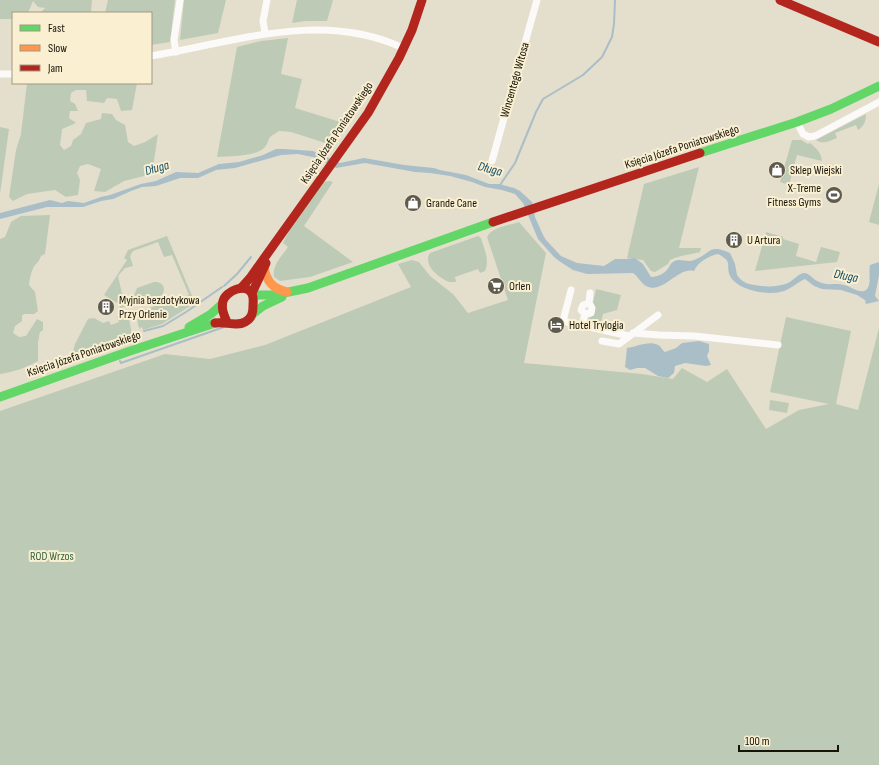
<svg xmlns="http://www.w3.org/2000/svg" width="879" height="765" viewBox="0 0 879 765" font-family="'Sofia Sans Condensed',sans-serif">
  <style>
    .green { fill: #bdcbb6 }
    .water { fill: #aabec7 }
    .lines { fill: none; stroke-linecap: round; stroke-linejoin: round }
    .stream { stroke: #aabec7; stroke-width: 2 }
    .street { stroke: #fbfaf8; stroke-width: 7 }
    .fast { stroke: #63d668; stroke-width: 9 }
    .slow { stroke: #ff974d; stroke-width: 9 }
    .jam { stroke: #b3261e; stroke-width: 9 }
    .labels { text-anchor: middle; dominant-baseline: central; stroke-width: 4; stroke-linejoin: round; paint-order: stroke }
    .street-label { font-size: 12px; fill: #161308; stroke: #faf0d1 }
    .poi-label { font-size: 12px; fill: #161308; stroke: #faf0d1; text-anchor: start }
    .park-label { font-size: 12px; fill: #336240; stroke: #faf0d1 }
    .water-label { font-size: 13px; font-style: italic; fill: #114d6a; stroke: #faf0d1 }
  </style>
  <rect width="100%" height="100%" fill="#e4decd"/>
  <g class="green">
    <polygon points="0,0 92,0 91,13 40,13 45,8 38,7 33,1 28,13 13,13 13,19 0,19"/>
    <polygon points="108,0 175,0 170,42 151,45 151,13 105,13"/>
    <polygon points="184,0 226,0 218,33 180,40"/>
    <polygon points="297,0 333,0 327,21 305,21 292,23"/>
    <path d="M288 38 281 74 302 79 295 108 347 124 332 145 291 132 279 131 270 137C268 140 267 146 264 148 255 157 229 156 217 157L237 47 261 41Z"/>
    <polygon points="27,83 137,83 132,110 121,111 117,99 107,98 104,103 87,101 86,90 76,90 71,93 70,101 75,104 78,111 70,111 69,118 76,123 62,129 60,145 64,150 71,146 73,140 81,134 86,123 101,119 102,113 112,114 116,120 125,125 128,142 134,146 145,142 158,134 152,174 124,181 105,192 94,191 101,169 88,164 80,166 77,173 80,180 78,195 66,197 55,190 27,194 13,201 9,197 16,150 21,134"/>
    <path d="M866 114C866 121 864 126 858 130L856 125 835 133 837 138C829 141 823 145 816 140Z"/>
    <polygon points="0,127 9,129 0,194"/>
    <path d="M792 140H801L808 144 810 143C816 148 821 152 822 161L797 155 789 185 780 182Z"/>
    <path d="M699 167 679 248H701L700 252C689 255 680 255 670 260L668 264 655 272 651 271 643 260 627 258 644 184Z"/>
    <path d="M329 181 333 182 304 226 353 262 310 277 280 281 274 277C272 265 282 256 288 247L283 243 291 227 324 182Z"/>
    <polygon points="879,184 879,225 869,222"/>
    <path d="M50 215 45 254 41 256C39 261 38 262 35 265 31 271 30 278 29 285L35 292 38 311 34 314H24L22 316V321L15 326 13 333 19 337 26 336 37 319 43 322V330L40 332 38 342V361C25 368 14 372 0 374V239L5 237 11 222 21 216Z"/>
    <path d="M519 222 546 253 524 363 642 374 673 379 682 368 707 382 727 369 766 429 799 410 829 404 770 392 786 317 851 331 836 404 858 410 879 328V765H0V411L165 354 210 359 265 345 411 287 398 264 412 260 419 262 430 276 453 294 468 313 508 300 487 237C491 227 510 225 519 222Z"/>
    <polygon points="766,232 783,237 783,239 799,244 796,256 816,262 821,247 840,252 837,262 755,271"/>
    <path d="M167 236 195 303 162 324 143 330 142 327 140 328 141 331C137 325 136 319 141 313 147 307 179 298 189 295L172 255 164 257 158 242 133 251 130 256 133 266 125 268 118 276 125 307 120 308 119 304 104 295 127 260 124 258 128 250Z"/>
    <path d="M478 236 481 238C484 249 490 260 485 271L480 273 478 269 455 277 456 282H449C439 277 427 269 428 257L430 253Z"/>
    <path d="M154 282C162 281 167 288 162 295L142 302 136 299 134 295 137 288Z"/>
    <polygon points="596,289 621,295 617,310 603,314 600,327 587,324 588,319 593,315 595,308 593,303"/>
    <polygon points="125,313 128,314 132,334 128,335 112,345 71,360 75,344 88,319 94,318 103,323 109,321 111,325 119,322 117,317"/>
    <polygon points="770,400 789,403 787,413 769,410"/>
  </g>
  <g class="water">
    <path d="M276 149H284L313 151 340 163 364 158 404 165 434 168 440 170 466 175 489 184H499L514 188 520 191 532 202 535 217 543 235 546 240 561 256 577 263 604 266 615 259H626L635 258 643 264 651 277C658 277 666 273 669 267 671 264 670 264 673 262 679 257 687 263 694 260 711 254 708 243 730 253L735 264 737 275C739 278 742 281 746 283 758 287 777 288 788 283 794 280 798 274 804 273 809 273 813 279 817 281 828 287 834 282 844 285 850 286 858 293 864 291 873 288 868 272 870 265L879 262V275L875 296 879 301 866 304 865 300 857 295 841 290 822 289 814 286 805 279C798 282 792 288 784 291 769 296 738 291 730 276 725 265 734 262 718 254 708 256 698 262 694 271 677 267 663 295 646 286 640 282 638 276 633 273L587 274 573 270 559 261 554 257 538 239 523 203 515 194 502 190 485 187 472 182 450 176 430 173 415 172 365 163 336 168 317 158 298 154 281 155 235 168 216 170 198 178H180L156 186 142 187 131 191 113 199 101 201 83 207H47L0 219V213L50 200 62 203 68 201 84 203 101 197 110 195 141 184 156 181 176 172 198 173 219 164 239 162 263 155Z"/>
    <path d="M699 341 709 344V351L707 356 711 365 706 366 685 363 675 366 674 373 668 378 658 376 645 368H637L630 370 625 367 627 348C636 347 649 340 658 345 661 346 662 350 665 352L676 348 682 343Z"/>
  </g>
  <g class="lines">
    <g class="stream">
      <polyline points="500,185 515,163 536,112 543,99 583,75 602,57 612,37 614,24 615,0"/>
      <polyline points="224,286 237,274 251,257"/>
      <polyline points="144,331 163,326 186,312 222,287"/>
      <polyline points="115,346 131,336"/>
      <polyline points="120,361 121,363 224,327"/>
    </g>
    <g class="street">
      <polyline points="265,33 263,21 267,0"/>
      <polyline points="176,52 174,40 180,0"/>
      <path d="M151 56C234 42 322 10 403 48"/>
      <polyline points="0,74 13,74"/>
      <polyline points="797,122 803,134 809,137 815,136 879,102"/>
      <polyline points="492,161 537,0"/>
      <polyline points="571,290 563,321 629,336"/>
      <polyline points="585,314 581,310 583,305 589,303"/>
      <polyline points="582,325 585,314 591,313 592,308 589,303 590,293"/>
      <polyline points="633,333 659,335 694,336 778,345"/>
      <polyline points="602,341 619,344 658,315"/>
    </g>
    <g class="fast">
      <polyline points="700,153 797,122 831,109 879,86"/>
      <polyline points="253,295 274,295 308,288 493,222"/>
      <polyline points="254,313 263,306 282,297"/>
      <polyline points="189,327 211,314 222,304"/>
      <polyline points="0,397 127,352 215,323"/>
    </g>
    <path class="slow" d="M264 267C266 281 273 289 287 292"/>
    <g class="jam">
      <polyline points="780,0 879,42"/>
      <polyline points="493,222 700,153"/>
      <polyline points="241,288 250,278 290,222 368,113 399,58 412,30 422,0"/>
      <polyline points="252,293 266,263"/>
      <path d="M215 323C225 321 236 327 245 322 252 318 253 313 253 306 253 302 254 298 252 294 246 282 226 291 223 301 221 309 224 315 227 322"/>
    </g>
  </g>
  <defs>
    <g id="shop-disc" transform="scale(0.9)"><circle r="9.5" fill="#5e5a4d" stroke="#faf0d1"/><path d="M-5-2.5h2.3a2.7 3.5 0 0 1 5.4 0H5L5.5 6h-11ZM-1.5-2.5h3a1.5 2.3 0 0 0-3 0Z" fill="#fff"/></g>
    <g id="stadium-disc" transform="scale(0.9)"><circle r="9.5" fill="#5e5a4d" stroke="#faf0d1"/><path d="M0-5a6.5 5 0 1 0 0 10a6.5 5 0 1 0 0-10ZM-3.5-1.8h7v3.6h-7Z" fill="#fff"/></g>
    <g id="building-disc" transform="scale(0.9)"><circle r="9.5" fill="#5e5a4d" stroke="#faf0d1"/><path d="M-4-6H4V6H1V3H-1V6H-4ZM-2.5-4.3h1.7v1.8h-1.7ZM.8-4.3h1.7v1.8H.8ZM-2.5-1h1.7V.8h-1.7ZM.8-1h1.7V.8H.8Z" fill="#fff"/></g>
    <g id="supermarket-disc" transform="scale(0.9)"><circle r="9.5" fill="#5e5a4d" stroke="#faf0d1"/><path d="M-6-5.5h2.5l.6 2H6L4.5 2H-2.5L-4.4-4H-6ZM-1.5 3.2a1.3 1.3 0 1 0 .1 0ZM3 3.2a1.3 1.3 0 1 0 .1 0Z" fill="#fff"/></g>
    <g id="hotel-disc" transform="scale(0.9)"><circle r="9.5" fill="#5e5a4d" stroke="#faf0d1"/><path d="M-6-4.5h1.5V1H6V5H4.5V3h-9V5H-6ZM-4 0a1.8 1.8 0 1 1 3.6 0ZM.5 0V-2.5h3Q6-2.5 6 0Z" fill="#fff"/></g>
  </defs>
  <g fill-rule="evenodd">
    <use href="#shop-disc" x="777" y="170"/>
    <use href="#stadium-disc" x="834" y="195"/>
    <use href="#shop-disc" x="413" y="203"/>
    <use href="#building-disc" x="734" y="240"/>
    <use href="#supermarket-disc" x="496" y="286"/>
    <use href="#building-disc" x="106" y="307"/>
    <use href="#hotel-disc" x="556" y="325"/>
  </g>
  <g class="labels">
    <g class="street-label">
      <text transform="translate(515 80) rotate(-74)">Wincentego Witosa</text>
      <text transform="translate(337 133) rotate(-56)">Księcia Józefa Poniatowskiego</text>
      <text transform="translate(682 147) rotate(-18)">Księcia Józefa Poniatowskiego</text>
      <text transform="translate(84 354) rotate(-19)">Księcia Józefa Poniatowskiego</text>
    </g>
    <g class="poi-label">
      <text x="790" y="170">Sklep Wiejski</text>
      <text x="821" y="188" text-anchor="end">X-Treme<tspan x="821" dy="14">Fitness Gyms</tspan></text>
      <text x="426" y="203">Grande Cane</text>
      <text x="747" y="240">U Artura</text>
      <text x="509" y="286">Orlen</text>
      <text x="119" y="300">Myjnia bezdotykowa<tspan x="119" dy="14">Przy Orlenie</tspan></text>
      <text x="569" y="325">Hotel Trylogia</text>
    </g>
    <g class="park-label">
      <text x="52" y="556">ROD Wrzos</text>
    </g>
    <g class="water-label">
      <text transform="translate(157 168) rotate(-16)">Długa</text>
      <text transform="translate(490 169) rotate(15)">Długa</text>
      <text transform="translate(846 276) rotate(11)">Długa</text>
    </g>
  </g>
  <rect x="12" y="12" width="140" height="72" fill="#faf0d1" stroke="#9f9881"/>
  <rect x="20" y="25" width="20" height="6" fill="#63d668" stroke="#9f9881"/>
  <text x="48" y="32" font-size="12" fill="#161308">Fast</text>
  <rect x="20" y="45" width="20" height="6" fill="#ff974d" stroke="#9f9881"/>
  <text x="48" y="52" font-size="12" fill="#161308">Slow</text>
  <rect x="20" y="65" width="20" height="6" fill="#b3261e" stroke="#9f9881"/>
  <text x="48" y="72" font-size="12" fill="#161308">Jam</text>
  <path d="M739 745v6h99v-6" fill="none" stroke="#161308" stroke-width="2"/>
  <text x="745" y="745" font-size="12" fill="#161308" stroke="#faf0d1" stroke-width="3" paint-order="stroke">100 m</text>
</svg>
